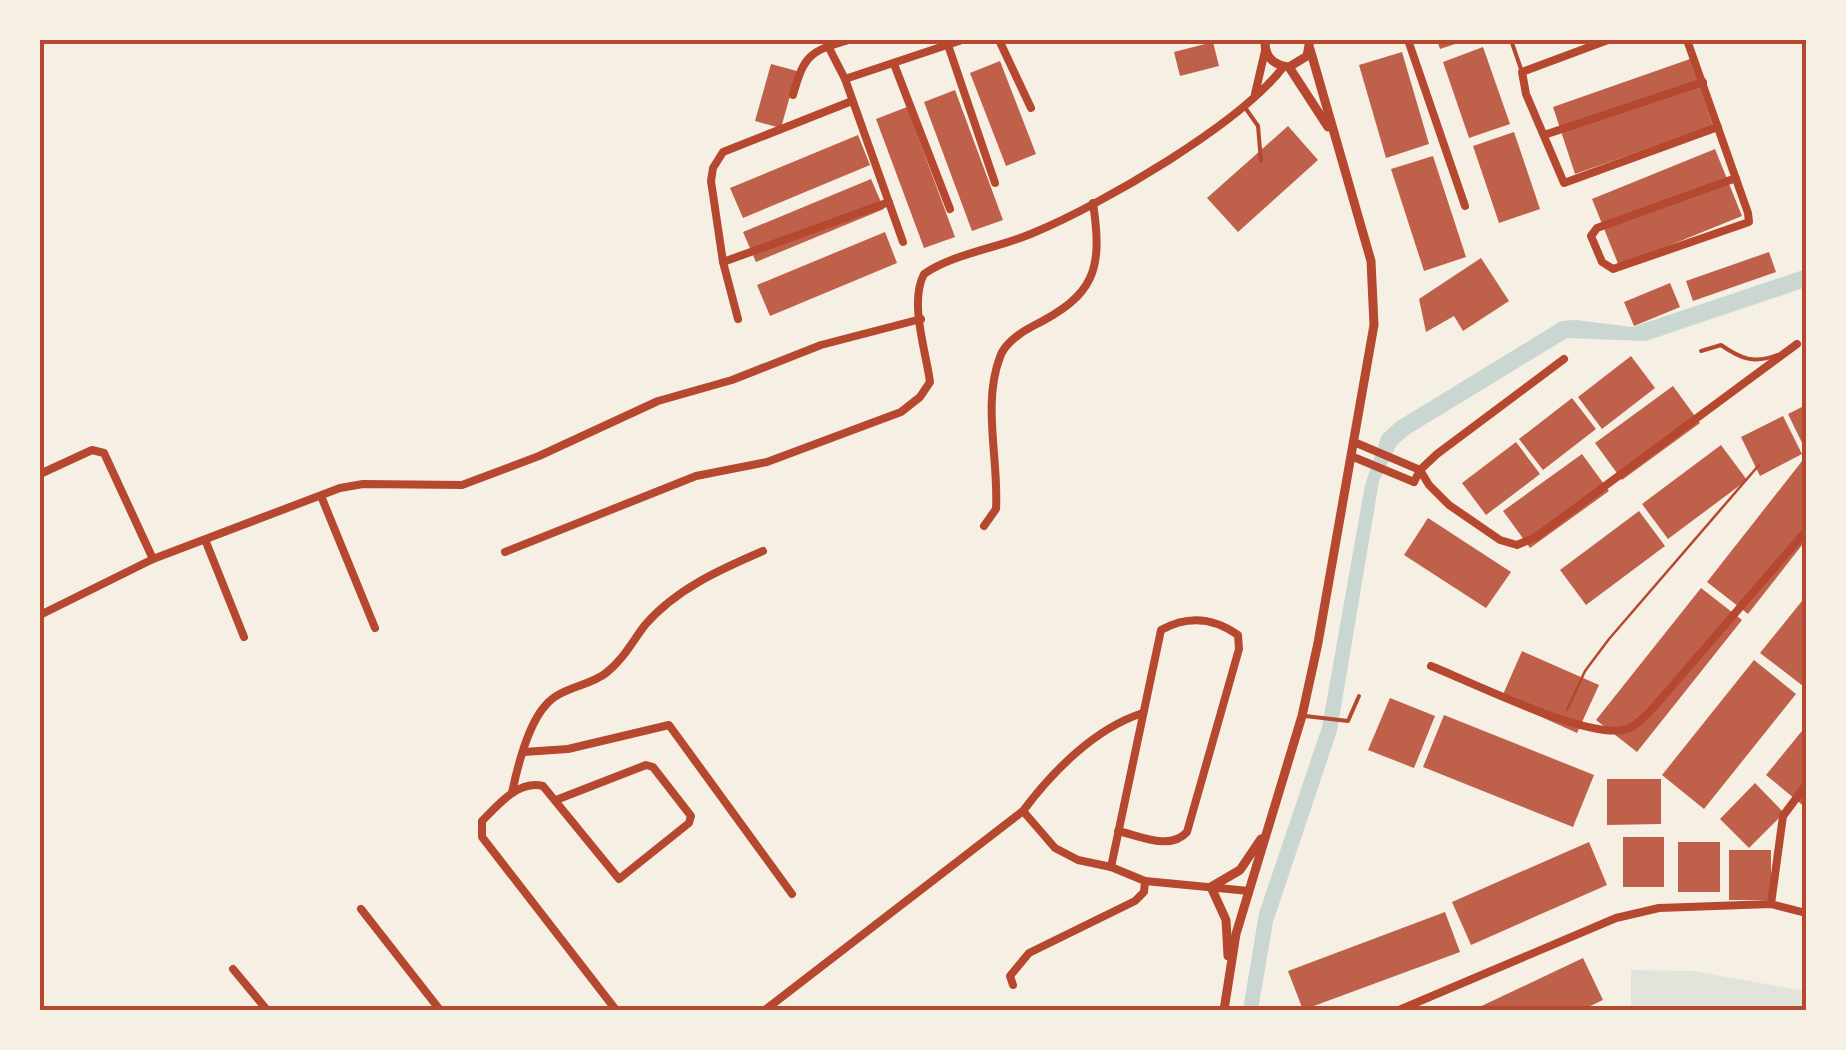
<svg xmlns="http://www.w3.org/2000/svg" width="1846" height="1050" viewBox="0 0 1846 1050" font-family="'Noto Sans',sans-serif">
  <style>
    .green { fill: #e2e4dc }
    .water { fill: #c9d6d2 }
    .building { fill: #bf614a }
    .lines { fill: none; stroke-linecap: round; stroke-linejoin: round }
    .path { stroke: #b5482f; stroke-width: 2.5 }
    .service { stroke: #b5482f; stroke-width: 4 }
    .minor { stroke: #b5482f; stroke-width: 8 }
    .tertiary { stroke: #b5482f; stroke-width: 9 }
    .neatline { fill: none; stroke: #b5482f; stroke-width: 4 }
  </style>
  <rect width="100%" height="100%" fill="#f6efe4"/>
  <polygon class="green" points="1631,970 1693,971 1806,991 1806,1010 1631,1010"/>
  <polygon class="water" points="1806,269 1806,287 1646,341 1567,338 1408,435 1396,446 1379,481 1337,731 1273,922 1258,1010 1243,1010 1259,913 1322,727 1365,485 1382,435 1396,422 1561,321 1575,320 1633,327"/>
  <g class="building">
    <polygon points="1437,40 1463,40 1464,41 1440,49"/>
    <polygon points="1213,42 1219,66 1180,76 1174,52"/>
    <polygon points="1483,47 1510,124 1469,138 1443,62"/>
    <polygon points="1402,52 1429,144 1386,158 1359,65"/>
    <polygon points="1690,59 1713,126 1575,174 1553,107"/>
    <polygon points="1000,61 1036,154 1006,166 970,73"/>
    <polygon points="771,64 797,71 781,128 755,121"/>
    <polygon points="955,90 1003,220 972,231 924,102"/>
    <polygon points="907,107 955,237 924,248 876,119"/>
    <polygon points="1288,126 1318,160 1238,232 1207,198"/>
    <polygon points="1514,132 1540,209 1499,223 1473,146"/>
    <polygon points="858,135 870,165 743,218 730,188"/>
    <polygon points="1715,149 1742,216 1619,266 1592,199"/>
    <polygon points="1433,156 1466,257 1424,271 1391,169"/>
    <polygon points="871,179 884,209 756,262 743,232"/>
    <polygon points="885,232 897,263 770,316 757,285"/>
    <polygon points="1769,252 1776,272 1693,301 1686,281"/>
    <polygon points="1481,258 1509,301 1463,331 1454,316 1426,332 1419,299"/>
    <polygon points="1670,283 1680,307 1634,326 1624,302"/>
    <polygon points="1631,356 1655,388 1602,429 1578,397"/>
    <polygon points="1673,386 1700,423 1622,480 1595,443"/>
    <polygon points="1572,398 1596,429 1543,470 1519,439"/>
    <polygon points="1806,405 1806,451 1788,414"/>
    <polygon points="1783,416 1802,454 1760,476 1741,437"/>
    <polygon points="1516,442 1540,474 1486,515 1462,483"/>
    <polygon points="1721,445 1747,480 1668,539 1642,504"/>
    <polygon points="1582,454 1609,491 1530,548 1503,511"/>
    <polygon points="1806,456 1806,540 1748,614 1707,582"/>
    <polygon points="1639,511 1665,546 1586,605 1560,570"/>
    <polygon points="1428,518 1511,572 1486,608 1404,555"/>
    <polygon points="1701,588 1742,620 1637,752 1596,720"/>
    <polygon points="1806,596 1806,682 1803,686 1760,653"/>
    <polygon points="1522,651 1599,685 1577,733 1501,699"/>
    <polygon points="1754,660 1796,694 1704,809 1662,775"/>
    <polygon points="1390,698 1435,716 1414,768 1368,750"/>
    <polygon points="1444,715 1594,775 1573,827 1423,767"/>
    <polygon points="1806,726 1806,808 1766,775"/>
    <polygon points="1607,779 1661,779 1661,824 1607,825"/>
    <polygon points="1755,783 1784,813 1749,848 1720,819"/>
    <rect x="1623" y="837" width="41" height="50"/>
    <polygon points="1589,842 1607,885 1471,945 1452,902"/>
    <rect x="1678" y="842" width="42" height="50"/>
    <rect x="1729" y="850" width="42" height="50"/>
    <polygon points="1445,912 1460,952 1303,1010 1288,971"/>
    <polygon points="1583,958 1603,1000 1582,1010 1473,1010"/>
  </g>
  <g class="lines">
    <polyline class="path" points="1567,710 1585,671 1609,639 1759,465"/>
    <g class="service">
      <polyline points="1511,40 1522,72"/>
      <polyline points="1244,106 1258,126 1261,161"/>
      <path d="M1701 351 1721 345C1741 359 1754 364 1777 355"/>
      <polyline points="1305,716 1348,721 1359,696"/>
    </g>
    <g class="minor">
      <polyline points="999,40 1031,108"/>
      <polyline points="1408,40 1465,206"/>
      <polyline points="1608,40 1522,72 1526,94 1564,183 1718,127"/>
      <polyline points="1687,40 1748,213 1749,222 1613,269 1602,262 1591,236 1597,228 1736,178"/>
      <polyline points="948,45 995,183"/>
      <polyline points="828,46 845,79 903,242"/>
      <polyline points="894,64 950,209"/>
      <polyline points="845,79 962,40"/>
      <polyline points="1255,94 1265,51"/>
      <path d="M793 95C804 55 810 51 849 40"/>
      <polyline points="1544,135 1703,82"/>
      <polyline points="723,262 889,202"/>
      <polyline points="738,319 723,262 711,181 713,168 723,152 852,101"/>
      <polyline points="1354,442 1420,470 1429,485 1449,505 1500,540 1517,545 1536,537 1797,344"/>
      <polyline points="1351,456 1414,482"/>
      <polyline points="40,474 92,450 104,453 153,559"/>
      <polyline points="1414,482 1420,470 1437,454 1564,359"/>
      <polyline points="321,496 375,628"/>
      <path d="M984 526 996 509C999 460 982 404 1000 357 1004 344 1021 332 1033 326 1095 295 1103 270 1093 203"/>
      <polyline points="206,542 244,637"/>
      <path d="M505 552 696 476 767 462 901 412 920 397 930 382C926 351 909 303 924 274 955 253 999 248 1033 233 1101 205 1241 124 1284 66"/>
      <polyline points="40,615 153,559 340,488 363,484 462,485 539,456 658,401 732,380 821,345 921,319"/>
      <path d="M1431 666C1473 683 1582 737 1623 730 1636 727 1645 716 1654 707L1806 531"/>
      <polyline points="524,752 568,749 669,725 792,894"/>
      <path d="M512 793C517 768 528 725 545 706 560 687 588 687 606 673 623 660 632 642 645 625 676 589 721 569 763 551"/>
      <path d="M556 800 646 765 653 767 691 816 689 823 619 879 543 786C518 780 498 805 482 821V837L616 1010"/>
      <polyline points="1023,811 1055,848 1078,860 1111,867 1145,881 1249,891"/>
      <path d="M1111 867C1127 788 1144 709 1161 630 1188 615 1214 618 1238 635L1239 649 1187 832C1170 851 1140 836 1118 831"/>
      <polyline points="1771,904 1783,816 1806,785"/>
      <polyline points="361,909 440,1010"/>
      <polyline points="233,969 267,1010"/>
      <polyline points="1013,985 1010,976 1029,953 1135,901 1144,892 1145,881"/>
      <path d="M765 1010 1023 811C1052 772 1095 728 1143 713"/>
      <polyline points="1399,1010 1616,918 1659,908 1771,904 1806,913"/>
    </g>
    <g class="tertiary">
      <path d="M1265 40C1264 56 1273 65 1289 67L1307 56 1310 40"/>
      <polyline points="1289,67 1328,127"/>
      <polyline points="1228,956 1226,920 1211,887 1240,870 1261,839"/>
      <polyline points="1224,1010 1236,934 1302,716 1318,643 1374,325 1371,261 1310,49"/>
    </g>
  </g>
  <rect width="1846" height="1050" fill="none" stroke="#f6efe4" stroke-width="85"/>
  <rect x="42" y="42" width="1762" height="966" class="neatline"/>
</svg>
